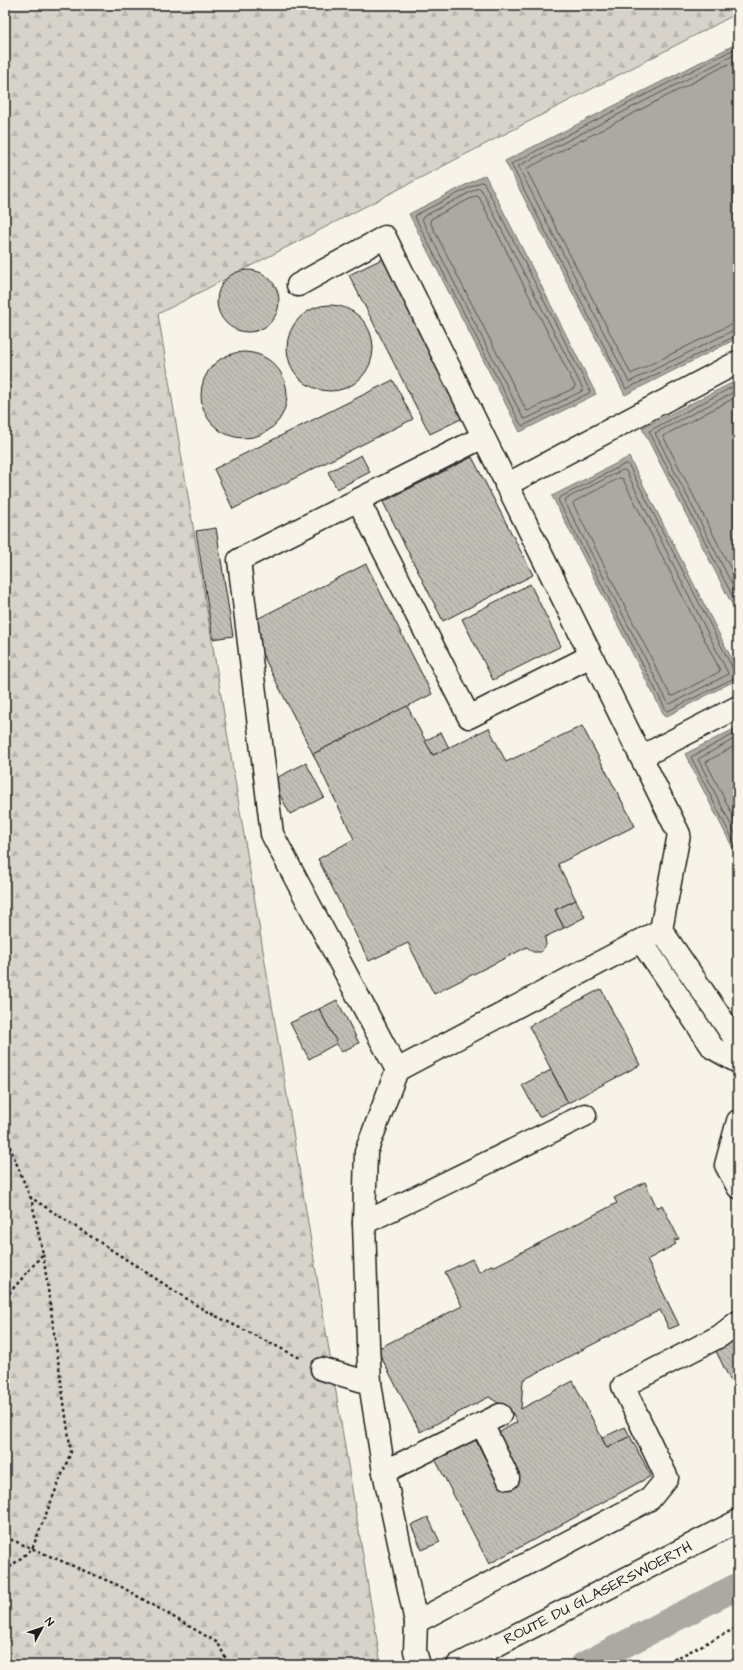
<svg xmlns="http://www.w3.org/2000/svg" width="743" height="1670" viewBox="0 0 743 1670" font-family="'Architects Daughter',sans-serif">
  <style>
    .forest { fill: url(#forest-firs); stroke: #7a7874 }
    .water { fill: #aca9a2; stroke: #72716c }
    .lines { fill: none; stroke-linecap: round; stroke-linejoin: round }
    .shore { stroke: #565452; stroke-width: 1 }
    .canal { stroke: #aca9a2; stroke-width: 27 }
    .building { fill: url(#building-back-hatch); stroke: #1c1c1c }
    .minor-casing { stroke: #1c1c1c; stroke-width: 25 }
    .path { stroke: #1c1c1c; stroke-width: 2.5; stroke-dasharray: 3 3; stroke-linecap: butt }
    .minor { stroke: #f7f3e8; stroke-width: 22 }
    .labels { text-anchor: middle; dominant-baseline: central; stroke-width: 4; stroke-linejoin: round; paint-order: stroke }
    .street-label { font-size: 15px; fill: #1c1c1c; stroke: #f7f3e8 }
  </style>
  <defs>
    <pattern id="forest-firs" width="22" height="20" patternUnits="userSpaceOnUse"><rect width="22" height="20" fill="#d7d3cb"/><path d="M5 1l3.5 6h-7zM16 11l3.5 6h-7z" fill="#b8b5ae"/></pattern>
    <pattern id="building-back-hatch" width="6" height="6" patternUnits="userSpaceOnUse"><rect width="6" height="6" fill="#c0beb5"/><path d="M-1 5l2 2M0 0l6 6M5-1l2 2" fill="none" stroke="#a4a39b"/></pattern>
  </defs>
  <rect width="100%" height="100%" fill="#f7f3e8"/>
  <filter id="ink" filterUnits="userSpaceOnUse"><feTurbulence type="fractalNoise" baseFrequency=".025" numOctaves="2"/><feDisplacementMap in="SourceGraphic" scale="8" xChannelSelector="R" yChannelSelector="G"/><feConvolveMatrix kernelMatrix="1 2 1 2 8 2 1 2 1" color-interpolation-filters="sRGB"/></filter>
  <g filter="url(#ink)">
    <polygon class="forest" points="5,5 738,5 738,13 158,314 381,1665 5,1665"/>
    <g class="water">
      <polygon points="738,43 738,338 625,395 505,161"/>
      <polygon points="485,175 596,394 520,432 409,214"/>
      <polygon points="738,380 738,616 642,428"/>
      <polygon points="629,457 738,671 738,679 665,717 552,496"/>
      <polygon points="738,727 738,858 685,754"/>
    </g>
    <g class="lines">
      <g class="shore">
        <polyline points="738,47 511,164 626,389 738,335"/>
        <polyline points="738,53 518,166 629,382 732,331 738,330"/>
        <polyline points="738,59 526,169 631,374 730,325 738,324"/>
        <polygon points="481,182 484,183 590,391 589,393 523,426 521,425 415,217 416,215"/>
        <polygon points="479,188 481,189 583,389 582,391 526,419 523,418 422,219 423,217"/>
        <polygon points="476,196 479,197 575,386 574,388 528,411 526,410 430,222 431,219"/>
        <polyline points="738,384 649,431 738,607"/>
        <polyline points="738,390 655,433 738,596"/>
        <polyline points="738,396 663,436 738,583"/>
        <polygon points="623,470 626,471 728,673 727,675 670,704 668,703 565,502 566,499"/>
        <polygon points="620,478 623,479 720,670 719,672 673,696 670,695 573,504 574,502"/>
        <polyline points="738,672 733,669 628,464 625,464 559,498 558,500 666,710 668,711 738,676"/>
        <polyline points="738,732 691,757 738,850"/>
        <polyline points="738,737 698,759 738,839"/>
        <polyline points="738,744 706,762 738,826"/>
      </g>
      <polyline class="canal" points="584,1665 738,1586"/>
    </g>
    <g class="building">
      <polygon points="386,257 467,416 430,434 349,275"/>
      <circle cx="248" cy="301" r="31"/>
      <circle cx="330" cy="348" r="43"/>
      <circle cx="244" cy="395" r="43"/>
      <polygon points="393,380 413,419 233,509 214,469"/>
      <polygon points="361,455 370,472 337,489 328,472"/>
      <polygon points="472,457 533,575 443,621 383,502"/>
      <polygon points="216,528 233,636 213,639 196,531"/>
      <polygon points="366,564 432,694 313,754 247,624"/>
      <polygon points="530,584 561,646 493,680 462,619"/>
      <polygon points="407,706 433,755 489,728 506,762 582,726 635,826 558,864 576,900 555,910 564,928 545,937 546,945 541,952 533,952 527,947 434,994 408,943 369,961 318,859 354,839 313,754"/>
      <polygon points="441,732 449,748 433,755 425,741"/>
      <polygon points="306,763 324,797 290,814 272,780"/>
      <polygon points="576,900 585,917 564,928 555,910"/>
      <polygon points="601,989 640,1065 568,1103 529,1026"/>
      <polygon points="337,1000 359,1043 341,1052 319,1009"/>
      <polygon points="319,1009 337,1043 309,1059 290,1023"/>
      <polygon points="551,1070 568,1103 539,1117 522,1085"/>
      <polygon points="645,1182 657,1208 662,1205 679,1239 674,1240 676,1244 647,1260 679,1325 669,1329 660,1310 523,1380 521,1409 573,1381 607,1448 630,1436 651,1476 489,1564 433,1455 473,1435 500,1486 516,1478 495,1435 517,1422 512,1412 489,1397 420,1432 377,1349 462,1306 445,1272 472,1259 479,1272 491,1265 495,1266 617,1203 614,1198"/>
      <polygon points="738,1338 738,1396 715,1349"/>
      <polygon points="625,1427 630,1436 607,1448 602,1438"/>
      <polygon points="428,1517 440,1542 422,1550 411,1525"/>
    </g>
    <g class="lines">
      <g class="minor-casing">
        <g id="minor">
          <polyline points="298,285 385,237 679,834 661,930 397,1070 272,834 239,560 483,437"/>
          <polyline points="506,485 738,362"/>
          <polyline points="358,500 469,717 591,656"/>
          <polyline points="641,757 738,707"/>
          <polyline points="661,930 738,1043"/>
          <polyline points="641,941 713,1048 738,1062"/>
          <polyline points="397,1070 366,1152 364,1223 368,1344 370,1383 384,1472 416,1622 415,1651 419,1665"/>
          <polyline points="738,1121 726,1165 738,1187"/>
          <polyline points="364,1223 585,1115"/>
          <polyline points="322,1369 370,1383"/>
          <polyline points="482,1424 508,1478"/>
          <polyline points="384,1472 500,1415"/>
          <polyline points="416,1622 650,1499 667,1478 623,1386 720,1336 738,1322"/>
          <polyline points="458,1665 738,1521"/>
        </g>
      </g>
      <g class="path">
        <polyline points="5,1135 30,1197 204,1310 300,1358"/>
        <polyline points="5,1298 43,1254 31,1198"/>
        <polyline points="5,1537 120,1586 218,1643 229,1665"/>
        <polyline points="5,1571 32,1549 71,1452 43,1254"/>
        <polyline points="663,1665 738,1627"/>
      </g>
      <use href="#minor" class="minor"/>
    </g>
  </g>
  <g class="labels">
    <g class="street-label">
      <text transform="translate(598 1593) rotate(-27)">ROUTE DU GLASERSWOERTH</text>
    </g>
  </g>
  <rect width="743" height="1670" fill="none" stroke="#f7f3e8" stroke-width="20"/>
  <rect x="10" y="10" width="723" height="1650" fill="none" stroke="#1c1c1c" stroke-width="1.5" filter="url(#ink)"/>
  <g transform="translate(42 1628) rotate(50)" stroke="#f7f3e8" stroke-width="3" paint-order="stroke">
  <path d="M0-3L7 15L0 10L-7 15Z" fill="#1c1c1c"/>
  <text y="-6" font-size="11" font-weight="bold" text-anchor="middle" fill="#1c1c1c">N</text>
  </g>
</svg>
